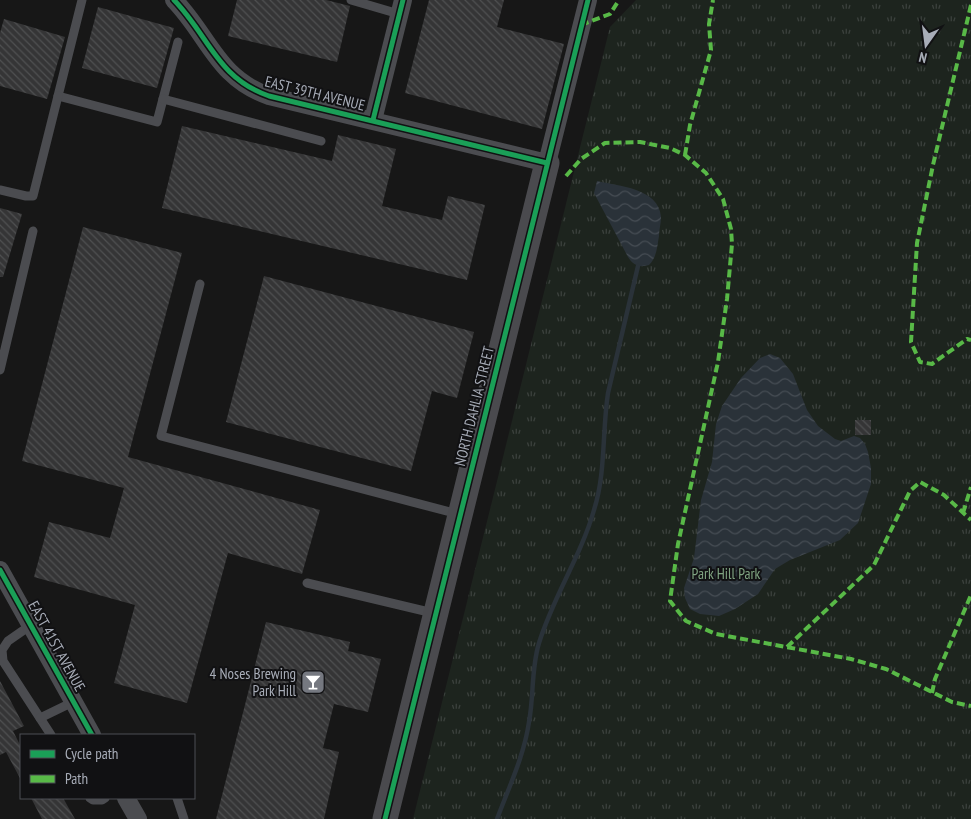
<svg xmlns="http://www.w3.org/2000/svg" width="971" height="819" viewBox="0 0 971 819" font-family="'PT Sans Narrow',sans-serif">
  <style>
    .park { fill: url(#park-tufts) }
    .water { fill: url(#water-waves) }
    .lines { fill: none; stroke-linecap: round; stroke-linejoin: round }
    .stream { stroke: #2a3239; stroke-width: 4.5 }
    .building { fill: url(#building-back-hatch) }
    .lane { stroke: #4b4c50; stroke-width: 9 }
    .street { stroke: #4b4c50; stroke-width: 18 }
    .secondary { stroke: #4a4a4e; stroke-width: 25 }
    .quiet { stroke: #58b947; stroke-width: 4; stroke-dasharray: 8 4; stroke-linecap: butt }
    .cycleway-casing { stroke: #111113; stroke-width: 8 }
    .cycleway { stroke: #1a9f57; stroke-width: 5 }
    .labels { text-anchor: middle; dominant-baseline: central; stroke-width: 4; stroke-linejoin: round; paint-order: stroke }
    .street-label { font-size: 15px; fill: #a8adb8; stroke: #111113 }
    .park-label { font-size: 15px; fill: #7fa381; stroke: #111113 }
    .poi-label { font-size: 15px; fill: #a8adb8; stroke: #111113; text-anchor: end }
  </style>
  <defs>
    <pattern id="park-tufts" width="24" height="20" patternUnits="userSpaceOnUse" patternTransform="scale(1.25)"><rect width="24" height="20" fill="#1d241e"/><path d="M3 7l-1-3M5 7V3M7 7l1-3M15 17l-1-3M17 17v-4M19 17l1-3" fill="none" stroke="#3b413d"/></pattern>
    <pattern id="water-waves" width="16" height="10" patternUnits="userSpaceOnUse" patternTransform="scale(1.25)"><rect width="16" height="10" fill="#2a3239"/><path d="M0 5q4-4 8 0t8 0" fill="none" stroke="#464d54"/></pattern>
    <pattern id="building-back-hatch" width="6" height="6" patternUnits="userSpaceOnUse" patternTransform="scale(1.25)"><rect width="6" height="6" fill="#353536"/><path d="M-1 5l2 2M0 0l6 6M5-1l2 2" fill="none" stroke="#4f5051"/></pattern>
  </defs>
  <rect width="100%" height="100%" fill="#171717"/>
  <polygon class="park" points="636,0 971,0 971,819 413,819 610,27"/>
  <g class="water">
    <path d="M597 181C618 186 659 188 661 217 661 223 659 230 659 236 657 247 657 257 649 265 639 268 633 265 628 257L594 193Z"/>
    <polygon points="770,354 780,358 793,374 807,410 818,426 835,439 841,441 854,436 860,438 865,444 868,452 871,468 871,484 858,523 840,540 790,560 775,569 758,594 735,609 719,616 700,614 690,609 685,598 684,588 694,558 701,500 712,462 716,424 722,406 741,378 760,358"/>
  </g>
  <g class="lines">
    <path class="stream" d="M497 819C509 787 524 756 529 722 534 696 531 669 539 643 553 597 581 556 594 510 606 472 602 432 608 393L638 266"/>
  </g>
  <g class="building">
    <polygon points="237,0 326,0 350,6 337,62 228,36"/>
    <polygon points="429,0 504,0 497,27 564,44 542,129 405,93"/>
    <polygon points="98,7 174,28 157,88 82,68"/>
    <polygon points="4,19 65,37 47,99 0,86 0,33"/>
    <polygon points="182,126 332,161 338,135 396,149 382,206 442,220 448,196 485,205 467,280 162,208"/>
    <polygon points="0,208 22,214 3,277 0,277"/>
    <polygon points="83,227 182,253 128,457 320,510 302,574 228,553 187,703 114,683 135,605 34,577 49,522 110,538 124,488 22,461"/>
    <polygon points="264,276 474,332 457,398 432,391 411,471 226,422"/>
    <rect x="855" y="420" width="16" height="15"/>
    <polygon points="266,622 350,642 348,651 381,659 368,712 334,704 323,748 339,752 324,819 216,819"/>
    <polygon points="0,681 24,726 13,731 21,747 21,780 6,752 0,755"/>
    <polygon points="31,798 63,798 75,819 42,819"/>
  </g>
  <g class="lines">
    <g class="lane">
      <polyline points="82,0 58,96 157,122 178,42"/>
      <polyline points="351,0 399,14"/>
      <polyline points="163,99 321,141"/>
      <polyline points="0,190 26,196 33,196 58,96"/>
      <polyline points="200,284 161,436 458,514"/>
      <polyline points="0,370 33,231"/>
      <polyline points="307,583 433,613"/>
      <polyline points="31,625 8,641 2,650 3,661 51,735"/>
      <polyline points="40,718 73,702"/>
      <polyline points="90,798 93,800 102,800 105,798"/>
      <polyline points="177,798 184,819"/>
    </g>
    <g class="street">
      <path d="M174 0C209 36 217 78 269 96L547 163 588 0"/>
      <polyline points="373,120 403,0"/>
      <polyline points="0,570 92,735"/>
      <polyline points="126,798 138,819"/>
    </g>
    <polyline class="secondary" points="385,819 547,163"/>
    <g class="quiet">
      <polyline points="971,5 933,165 917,243 911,342 920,362 932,364 967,339 971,340"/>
      <polyline points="581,25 610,14 619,0"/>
      <polyline points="685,155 690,125 711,50 709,24 713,0"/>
      <polyline points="566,176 581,159 605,143 640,142 670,148 685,155 706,173 723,199 731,229 732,244 727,299 718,362 678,544 670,601 686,621 716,634 851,659 886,669 952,702 971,706"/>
      <polyline points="963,513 971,487"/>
      <polyline points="787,647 874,565 910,491 920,482 944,495 971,520"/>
      <polyline points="932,693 935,679 971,595"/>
    </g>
    <g class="cycleway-casing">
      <g id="cycleway">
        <path d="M174 0C209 36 217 78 269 96L547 163"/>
        <polyline points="373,120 403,0"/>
        <polyline points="0,570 92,735"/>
        <polyline points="385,819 588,0"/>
      </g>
    </g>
    <use href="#cycleway" class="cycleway"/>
  </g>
  <defs>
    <g id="bar-square" transform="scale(1.25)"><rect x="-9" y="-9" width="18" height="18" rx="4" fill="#757880" stroke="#111113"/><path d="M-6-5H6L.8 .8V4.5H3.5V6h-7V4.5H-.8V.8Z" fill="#fff"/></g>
  </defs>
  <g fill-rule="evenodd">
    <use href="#bar-square" x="313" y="682"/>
  </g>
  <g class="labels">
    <g class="street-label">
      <text transform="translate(315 93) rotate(14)">EAST 39TH AVENUE</text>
      <text transform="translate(474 406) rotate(-76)">NORTH DAHLIA STREET</text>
      <text transform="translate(57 646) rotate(61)">EAST 41ST AVENUE</text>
    </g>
    <g class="park-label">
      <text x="726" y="573">Park Hill Park</text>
    </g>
    <g class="poi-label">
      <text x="296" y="673">4 Noses Brewing<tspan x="296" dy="17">Park Hill</tspan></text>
    </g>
  </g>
  <rect x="20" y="734" width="175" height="65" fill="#111113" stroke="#4d4f55"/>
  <rect x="30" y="750" width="25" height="8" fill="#1a9f57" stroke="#4d4f55"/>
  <text x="65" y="759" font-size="15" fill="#a8adb8">Cycle path</text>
  <rect x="30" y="775" width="25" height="8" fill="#58b947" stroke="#4d4f55"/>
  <text x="65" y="784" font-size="15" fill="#a8adb8">Path</text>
  <g transform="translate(926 45) rotate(194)" stroke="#111113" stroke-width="4" paint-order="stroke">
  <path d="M0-4L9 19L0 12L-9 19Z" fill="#a8adb8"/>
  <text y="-8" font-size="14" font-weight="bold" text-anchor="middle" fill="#a8adb8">N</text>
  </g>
</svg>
